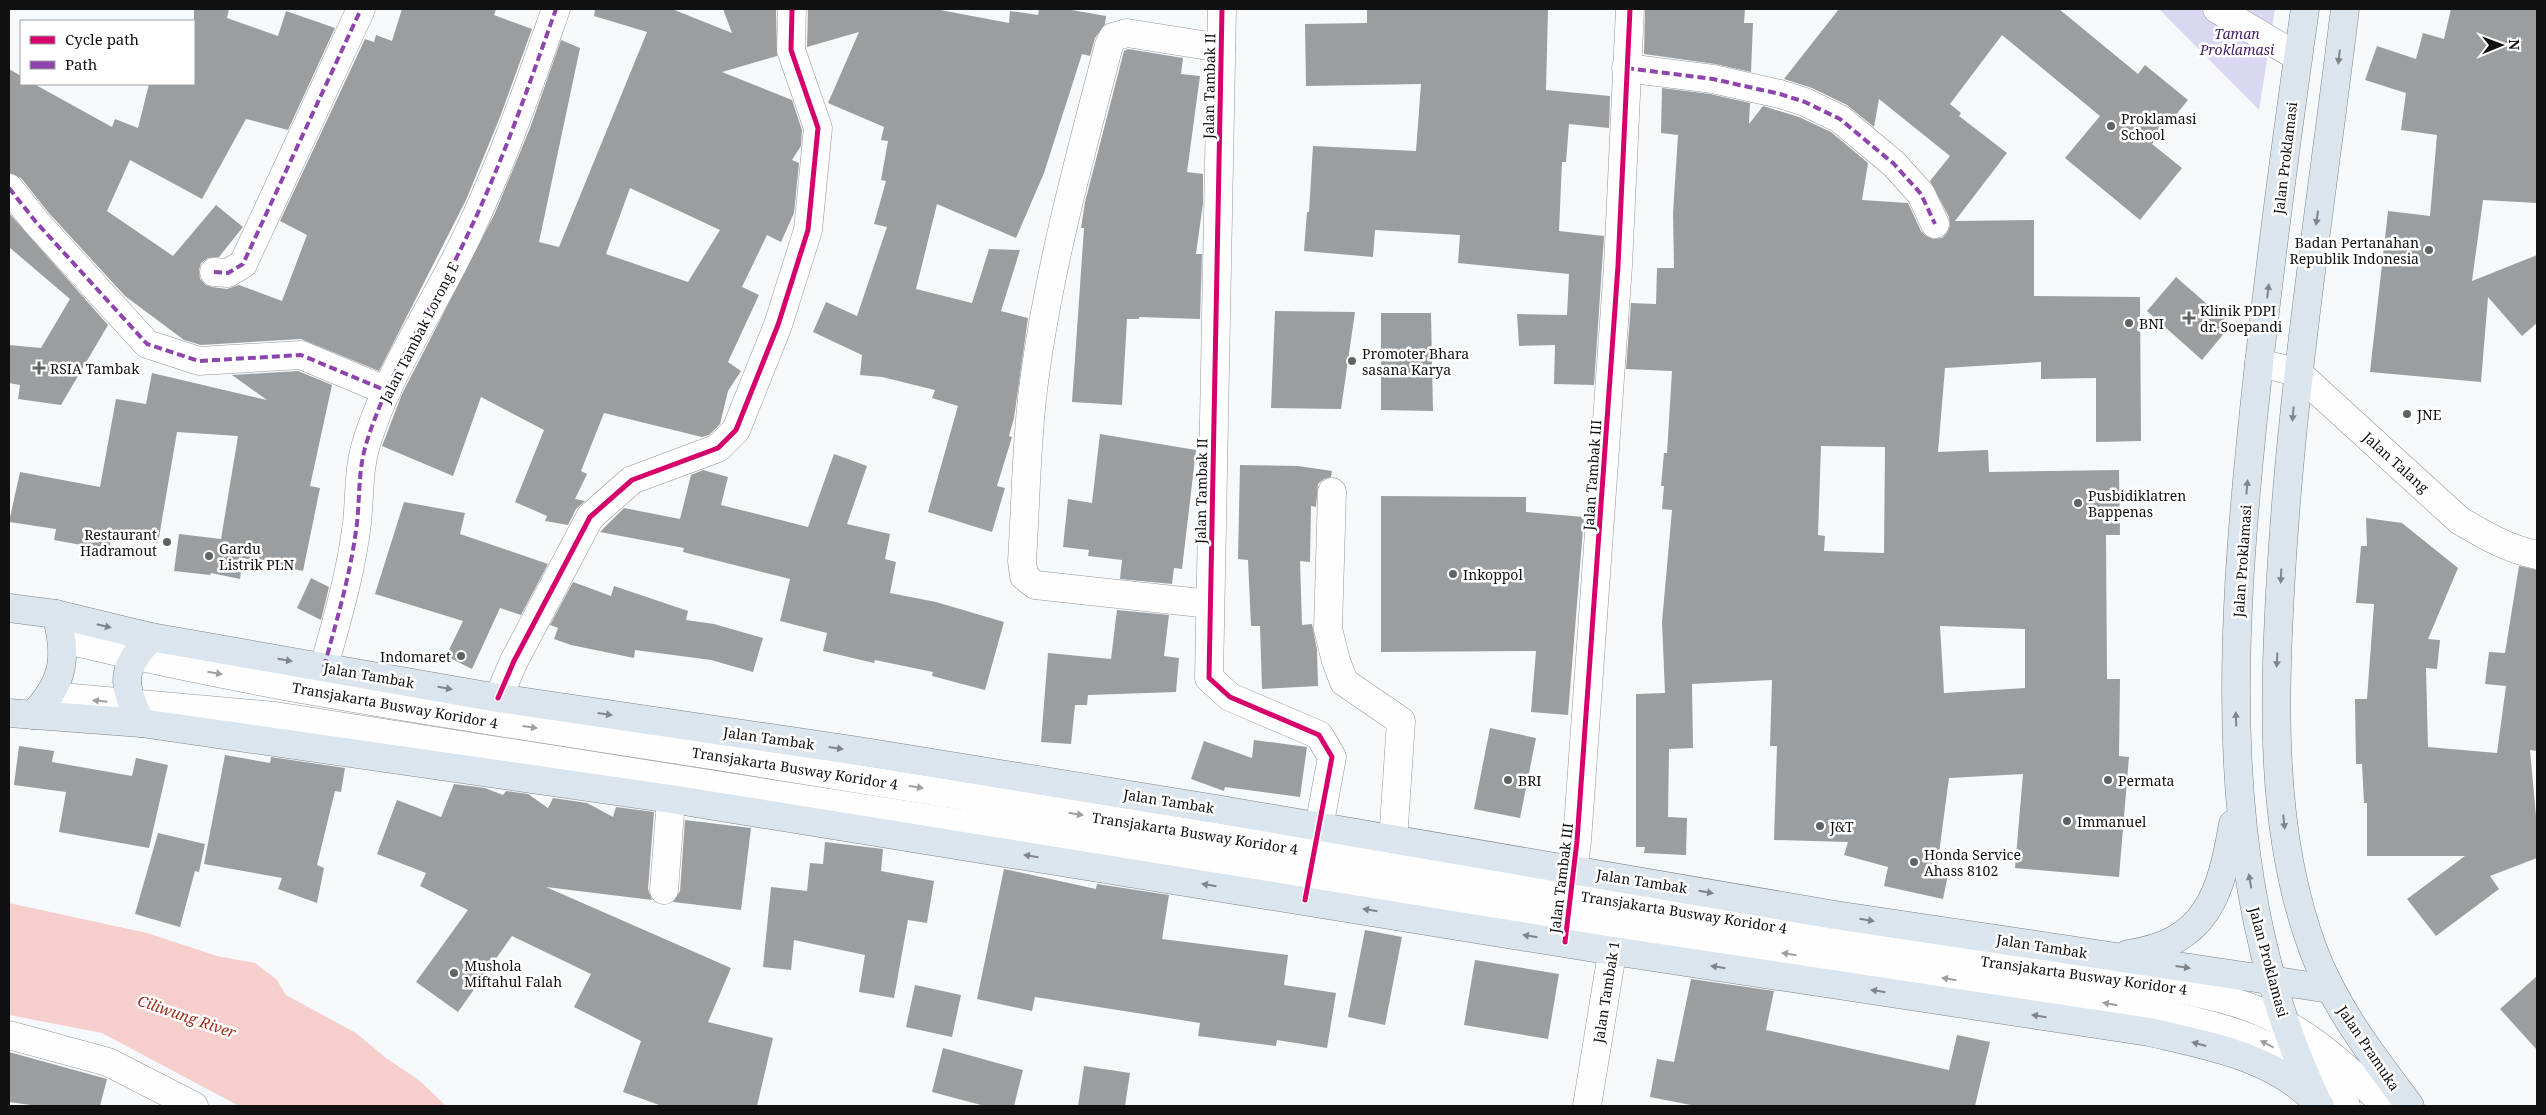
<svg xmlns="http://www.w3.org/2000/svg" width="2546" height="1115" viewBox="0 0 2546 1115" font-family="'Noto Serif',serif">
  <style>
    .green { fill: #dad7f2 }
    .water { fill: #f6cecc }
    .building { fill: #9b9ea0; fill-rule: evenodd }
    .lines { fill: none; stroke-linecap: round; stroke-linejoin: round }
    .minor-casing { stroke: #949596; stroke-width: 29 }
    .major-casing { stroke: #818284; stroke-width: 29 }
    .minor { stroke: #fefeff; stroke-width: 28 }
    .major { stroke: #dbe5ed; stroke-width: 28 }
    .quiet { stroke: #8e44ad; stroke-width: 4; stroke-dasharray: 8 4; stroke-linecap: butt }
    .cycleway-casing { stroke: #fff; stroke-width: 8 }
    .cycleway { stroke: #d6006c; stroke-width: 5 }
    .oneway { fill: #80858a }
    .oneway2 { fill: #9f9f9f }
    .poi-dot { fill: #606263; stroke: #fff; stroke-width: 2 }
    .labels { text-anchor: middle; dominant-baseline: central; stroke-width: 5; stroke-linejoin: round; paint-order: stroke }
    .park-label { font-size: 14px; font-style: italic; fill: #422068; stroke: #fff }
    .street-label { font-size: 14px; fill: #101010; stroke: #fff }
    .poi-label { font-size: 14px; fill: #101010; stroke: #fff; text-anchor: start }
    .water-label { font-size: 15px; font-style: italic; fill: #a22a19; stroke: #fff }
  </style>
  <rect width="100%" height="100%" fill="#f6f9fc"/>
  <polygon class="green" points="2159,9 2275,9 2259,110"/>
  <polygon class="water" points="9,903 147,933 217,956 255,963 276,979 286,995 356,1033 386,1058 420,1081 446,1106 239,1106 102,1033 9,1015"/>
  <g class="building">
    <polygon points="194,9 229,9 227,18 278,36 286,11 335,28 288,130 246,119 202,199 130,160 107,211 173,256 216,205 243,227 219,257 208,258 201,263 199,270 200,279 206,285 212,287 227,289 239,285 282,301 307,235 280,221 365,39 374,42 376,35 392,41 402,9 496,9 494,15 532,29 500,117 466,200 379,371 301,339 201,345 184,340 125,296 48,212 21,178 9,173 9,69 21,76 21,84 34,84 112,127 115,119 138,128 149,84 194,84"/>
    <path d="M595 9H672L732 33 723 9H776L777 56 722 72 792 100 802 130 801 146 792 160 799 163 794 213 781 242 767 235 742 287 759 295 728 362 741 371 728 391 720 424 709 435 702 437 604 413 581 471 587 474 575 499 585 501 576 509 568 525 545 521 547 516 515 502 544 430 481 397 453 476 382 446 402 394 495 213 530 128 561 40 580 48 539 242 559 247 647 32 594 16ZM630 188 720 230 688 282 606 254Z"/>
    <polygon points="808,9 935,9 1009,23 1010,11 1038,15 1039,9 1066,9 1106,16 1105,24 1095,38 1090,56 1082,54 1044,173 1016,238 937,204 916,289 972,303 989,249 1020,250 1001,311 1028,318 1014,418 1009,436 1012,437 997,486 1005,488 992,532 928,512 958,406 932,398 935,390 882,377 860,375 862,355 813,332 826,302 857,316 887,227 874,224 886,181 881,180 888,141 881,140 884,127 828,103 859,32 807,47"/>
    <polygon points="1367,9 1548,9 1546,90 1610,96 1609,128 1569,124 1566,162 1562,162 1559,231 1604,236 1594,385 1554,384 1555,345 1519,346 1517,314 1567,315 1569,274 1458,263 1460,235 1375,230 1373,257 1304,251 1307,212 1309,212 1313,146 1416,151 1421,84 1306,86 1305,24 1367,23"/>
    <polygon points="1645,9 1745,9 1744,23 1753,23 1751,72 1715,64 1644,54"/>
    <path d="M1839 9H2059L2138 74 2145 65 2188 100 2152 144 2182 168 2140 220 2065 158 2100 116 2002 35 1950 104 1961 113 1959 116 2007 153 1955 221 2034 220V296L2140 297 2141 441 2096 442V378L2041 379V362L1945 368 1938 452 1988 450 1989 472 2119 470 2120 535H2106L2107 679H2120L2119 756 2129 757 2119 877 2015 868 2023 774 1949 778 1937 868 1949 870 1943 899 1884 886 1888 867 1844 855 1848 842 1774 840 1777 746H1770L1772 680 1692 684 1693 748 1669 749 1668 817 1687 818 1686 855 1644 853 1645 847H1636V694L1665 693 1662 622 1672 510 1662 509 1664 486H1661L1664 453H1667L1672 371 1626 369 1631 303 1656 304 1657 268H1674L1673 213 1678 135 1661 133 1662 88 1710 94 1750 103 1749 124 1763 106 1799 117 1831 132 1868 163 1862 200 1908 203 1921 231 1926 236 1933 239 1942 238 1947 233 1950 226 1949 217 1930 181 1950 156 1879 99 1874 127 1847 105 1812 88 1784 79ZM1821 446 1885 447 1884 553 1824 551 1825 536 1818 535ZM1940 626 2025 629V688L1944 693Z"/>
    <polygon points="2451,9 2537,9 2537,203 2483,200 2472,281 2537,255 2537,323 2522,336 2488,297 2481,382 2370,372 2388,211 2430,216 2437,135 2401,130 2406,93 2365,80 2377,46 2416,59 2423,33 2444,39"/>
    <polygon points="1128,49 1183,58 1181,74 1200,76 1187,172 1203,174 1203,203 1196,254 1202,254 1200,319 1139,317 1139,319 1127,319 1122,405 1072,402 1084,228 1081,228 1085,202 1124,51"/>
    <polygon points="9,213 108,325 61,405 18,399 20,385 9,383 9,345 41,348 70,299 9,247"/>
    <polygon points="2176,277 2231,325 2202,360 2147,311"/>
    <polygon points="1275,311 1355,312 1341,409 1271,408"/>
    <polygon points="1381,313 1431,313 1433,411 1381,410"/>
    <polygon points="298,371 332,385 310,486 320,488 303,571 243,558 240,579 211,573 210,575 174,571 179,534 221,539 238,436 177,432 158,543 111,540 109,550 54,540 56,529 9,522 20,472 100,487 116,399 146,404 152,373 267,400 232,375"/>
    <polygon points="1100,434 1196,450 1182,569 1174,568 1172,584 1120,579 1122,560 1088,556 1089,550 1063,547 1068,499 1092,503"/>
    <polygon points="834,454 867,466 847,524 890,534 885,559 896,562 890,593 936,602 1004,622 985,690 932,676 933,672 875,660 874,663 823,651 827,633 780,621 790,579 683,552 684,548 600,532 624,508 680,519 691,475 703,470 728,477 721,505 808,527"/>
    <polygon points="1240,465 1298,466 1332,471 1331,477 1324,479 1318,484 1316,507 1311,506 1310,562 1300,561 1302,625 1312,624 1317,650 1318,686 1262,689 1260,626 1251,626 1248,560 1238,559"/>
    <polygon points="1381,496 1526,497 1526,512 1584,517 1568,715 1531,712 1536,651 1381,652"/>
    <polygon points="404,502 465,513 460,534 548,564 521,615 500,608 472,669 446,656 463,621 375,594"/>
    <polygon points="2366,518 2402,523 2458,568 2428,639 2440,640 2437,669 2426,668 2428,747 2497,753 2506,686 2485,684 2489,652 2505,653 2519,566 2537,570 2537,751 2530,750 2537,827 2537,858 2490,876 2499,889 2436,936 2407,899 2465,856 2367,856 2367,803 2364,803 2362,764 2356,764 2355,699 2367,699 2374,604 2356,603 2361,546 2367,546"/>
    <polygon points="311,578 329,587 321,620 297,608"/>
    <polygon points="573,582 611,596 614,586 688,611 686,620 714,624 763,638 753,672 711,660 635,650 634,658 571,645 554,639 558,628 550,625"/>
    <polygon points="1117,610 1169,615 1164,656 1179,658 1176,692 1088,695 1087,705 1075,705 1071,744 1041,742 1048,653 1111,659"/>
    <polygon points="1490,728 1536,738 1520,818 1474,809"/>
    <polygon points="1254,740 1307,747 1300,797 1225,787 1224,791 1191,779 1204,741 1252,758"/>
    <polygon points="19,746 54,751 52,762 132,776 136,758 168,765 149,848 59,832 66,792 14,785"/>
    <polygon points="225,755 270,763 271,757 345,768 341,792 335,791 317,865 324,868 317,903 278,889 282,878 204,864"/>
    <polygon points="454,784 485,788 503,795 506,791 528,794 548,808 553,798 587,803 613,817 616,807 654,812 648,889 652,900 546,887 731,968 708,1022 773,1038 757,1106 662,1106 623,1092 641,1041 574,1007 591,974 512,936 458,1012 416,982 468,910 420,886 426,873 377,854 397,800 441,817"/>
    <polygon points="685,820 751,828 741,910 673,902 680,891"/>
    <polygon points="158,833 205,844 199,872 195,871 180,927 135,914"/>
    <polygon points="825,842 883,849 881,871 934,881 927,923 908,920 894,998 859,992 865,955 794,940 791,970 763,967 771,887 807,891 810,863 823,864"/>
    <polygon points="1004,869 1096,889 1097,884 1169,895 1162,939 1288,955 1284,985 1336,993 1327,1048 1277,1040 1276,1046 1198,1036 1200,1023 1035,997 1032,1011 977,999"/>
    <polygon points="1365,930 1402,937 1385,1025 1348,1017"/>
    <polygon points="1475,960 1559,974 1548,1039 1464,1025"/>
    <polygon points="2537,976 2537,1050 2500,1009"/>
    <polygon points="1691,979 1774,991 1766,1030 1949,1070 1957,1035 1990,1042 1975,1106 1696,1106 1650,1097 1657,1059 1674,1062"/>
    <polygon points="915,985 961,995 952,1037 906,1027"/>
    <polygon points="943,1048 1023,1070 1014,1106 985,1106 932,1092"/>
    <polygon points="9,1052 107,1079 100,1106 38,1106 9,1102"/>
    <polygon points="1084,1066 1130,1073 1125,1106 1078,1106"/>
  </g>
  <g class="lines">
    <g class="minor-casing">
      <g id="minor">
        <polyline points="1222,9 1209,678 1230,697 1319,735 1332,757 1315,849"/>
        <polyline points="2217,9 2298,57"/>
        <polyline points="1626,68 1713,79 1780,94 1805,102 1840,119 1894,164 1921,194 1935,224"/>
        <polyline points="9,188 36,222 147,344 199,361 301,355 387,391"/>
        <polyline points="214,272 228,273 243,264 361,9"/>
        <path d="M2259 363 2297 372 2459 520C2484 535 2508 549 2537 555"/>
        <polyline points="1332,492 1328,629 1336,661 1344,682 1401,721 1393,841"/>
        <path d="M1210 604 1035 585 1024 576 1022 561C1026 502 1026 440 1034 382 1049 268 1080 156 1109 45L1113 37 1127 33 1221 48"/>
        <path d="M63 639C284 693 511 723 736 759 1048 809 1360 860 1672 911 1798 931 1924 953 2051 972 2114 982 2178 984 2240 1004 2298 1023 2343 1062 2385 1106"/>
        <path d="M324 667C337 619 351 573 357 523 360 495 358 469 367 441 390 368 436 303 468 234 503 161 529 85 556 9"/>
        <path d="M50 696 275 716 2113 1004C2208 1024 2277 1030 2346 1106"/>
        <polyline points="498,698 514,661 590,517 632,480 718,448 736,430 778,325 808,230 818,128 791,50 792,9"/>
        <polyline points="664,890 671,799"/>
        <polyline points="1570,892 1577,841 1618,266 1630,9"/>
        <polyline points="9,1035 108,1062 194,1106"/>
        <polyline points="1587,1106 1616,929"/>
      </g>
    </g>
    <g class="major-casing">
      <g id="major">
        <path d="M2305 9C2286 142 2268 276 2254 410 2230 640 2214 882 2315 1097"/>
        <path d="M2345 9C2322 197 2292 385 2281 575 2274 699 2269 833 2314 952 2336 1009 2373 1057 2410 1106"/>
        <polyline points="9,608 56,614 151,637 498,698 859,751 1216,809 1835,915 2330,989"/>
        <path d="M9 713 141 723 671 799 1613 951 2149 1032C2209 1046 2277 1057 2320 1106"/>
        <path d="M33 715C64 682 68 658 56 614"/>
        <path d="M141 723C122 682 120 671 151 637"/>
        <path d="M2128 954C2207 943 2221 894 2233 824"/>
      </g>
    </g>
    <use href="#minor" class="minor"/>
    <use href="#major" class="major"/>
    <g class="quiet">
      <polyline points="1626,68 1713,79 1780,94 1805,102 1840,119 1894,164 1921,194 1935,224"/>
      <polyline points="9,188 36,222 147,344 199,361 301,355 387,391"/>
      <polyline points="214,272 228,273 243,264 361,9"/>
      <path d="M324 667C337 619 351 573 357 523 360 495 358 469 367 441 390 368 436 303 468 234 503 161 529 85 556 9"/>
    </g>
    <g class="cycleway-casing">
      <g id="cycleway">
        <polyline points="1222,9 1209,678 1230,697 1319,735 1332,757 1305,900"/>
        <polyline points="498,698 514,661 590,517 632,480 718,448 736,430 778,325 808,230 818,128 791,50 792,9"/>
        <polyline points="1565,942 1577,841 1618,266 1630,9"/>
      </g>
    </g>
    <use href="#cycleway" class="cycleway"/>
  </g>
  <defs><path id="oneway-solid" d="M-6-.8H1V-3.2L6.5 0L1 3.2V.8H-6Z" transform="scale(1.25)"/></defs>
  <g class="oneway">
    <use href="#oneway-solid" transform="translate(2339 57) rotate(97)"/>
    <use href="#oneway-solid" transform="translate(2317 218) rotate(98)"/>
    <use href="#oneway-solid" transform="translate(2268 291) rotate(-83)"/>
    <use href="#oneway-solid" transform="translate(2293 414) rotate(95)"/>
    <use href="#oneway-solid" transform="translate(2247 487) rotate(-85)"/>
    <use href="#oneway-solid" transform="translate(2281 576) rotate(93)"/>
    <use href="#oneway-solid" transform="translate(104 626) rotate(13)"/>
    <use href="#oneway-solid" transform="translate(285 660) rotate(10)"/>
    <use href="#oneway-solid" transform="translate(2277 660) rotate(93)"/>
    <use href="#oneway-solid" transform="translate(445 688) rotate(10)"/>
    <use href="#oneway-solid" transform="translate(605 714) rotate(8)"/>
    <use href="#oneway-solid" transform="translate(2236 719) rotate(-92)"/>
    <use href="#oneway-solid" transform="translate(836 748) rotate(8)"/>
    <use href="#oneway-solid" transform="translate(2284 822) rotate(84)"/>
    <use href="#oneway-solid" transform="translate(1031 856) rotate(-171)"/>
    <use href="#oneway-solid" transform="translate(2250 881) rotate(-100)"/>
    <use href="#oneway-solid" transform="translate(1209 885) rotate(-171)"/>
    <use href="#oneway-solid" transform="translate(1706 892) rotate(10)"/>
    <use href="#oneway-solid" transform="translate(1370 910) rotate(-171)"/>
    <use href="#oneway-solid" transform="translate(1867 920) rotate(9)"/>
    <use href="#oneway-solid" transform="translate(1530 936) rotate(-171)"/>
    <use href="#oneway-solid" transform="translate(1718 967) rotate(-171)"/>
    <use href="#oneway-solid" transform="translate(2183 967) rotate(8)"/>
    <use href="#oneway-solid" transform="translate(1878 991) rotate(-171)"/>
    <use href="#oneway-solid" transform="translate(2039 1016) rotate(-171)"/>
    <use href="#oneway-solid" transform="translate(2199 1044) rotate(-165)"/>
  </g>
  <g class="oneway2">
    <use href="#oneway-solid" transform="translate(215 673) rotate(10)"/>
    <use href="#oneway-solid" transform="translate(100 701) rotate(-174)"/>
    <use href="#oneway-solid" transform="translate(530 727) rotate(8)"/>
    <use href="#oneway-solid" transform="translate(916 787) rotate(9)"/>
    <use href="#oneway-solid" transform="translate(1076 814) rotate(9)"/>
    <use href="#oneway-solid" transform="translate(1789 954) rotate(-171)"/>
    <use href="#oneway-solid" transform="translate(1949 979) rotate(-171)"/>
    <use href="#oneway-solid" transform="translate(2110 1004) rotate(-170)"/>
    <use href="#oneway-solid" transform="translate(2267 1044) rotate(-152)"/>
  </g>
  <g class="poi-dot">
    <circle cx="2111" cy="126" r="5"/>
    <circle cx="2429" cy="250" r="5"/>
    <path d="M2186.5 310.5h5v5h5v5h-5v5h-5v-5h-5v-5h5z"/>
    <circle cx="2129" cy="323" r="5"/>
    <circle cx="1352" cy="361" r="5"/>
    <path d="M36.5 360.5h5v5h5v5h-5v5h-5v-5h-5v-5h5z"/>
    <circle cx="2407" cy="414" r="5"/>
    <circle cx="2078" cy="503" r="5"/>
    <circle cx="167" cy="542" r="5"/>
    <circle cx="209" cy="556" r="5"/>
    <circle cx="1453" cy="574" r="5"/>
    <circle cx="461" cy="656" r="5"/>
    <circle cx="1508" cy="780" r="5"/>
    <circle cx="2108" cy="780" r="5"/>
    <circle cx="2067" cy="821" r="5"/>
    <circle cx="1820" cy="826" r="5"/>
    <circle cx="1914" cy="862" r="5"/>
    <circle cx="454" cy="973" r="5"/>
  </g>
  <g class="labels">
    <g class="park-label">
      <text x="2237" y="33">Taman<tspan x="2237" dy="16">Proklamasi</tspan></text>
    </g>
    <g class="street-label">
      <text transform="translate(1209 86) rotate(-89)">Jalan Tambak II</text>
      <text transform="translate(2285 158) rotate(-83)">Jalan Proklamasi</text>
      <text transform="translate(419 332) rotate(-63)">Jalan Tambak Lorong E</text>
      <text transform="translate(2396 462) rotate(42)">Jalan Talang</text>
      <text transform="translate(1592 475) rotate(-86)">Jalan Tambak III</text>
      <text transform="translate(1201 491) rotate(-89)">Jalan Tambak II</text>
      <text transform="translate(2242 561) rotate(-86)">Jalan Proklamasi</text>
      <text transform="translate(369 675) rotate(10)">Jalan Tambak</text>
      <text transform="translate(395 705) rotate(10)">Transjakarta Busway Koridor 4</text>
      <text transform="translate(769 738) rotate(8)">Jalan Tambak</text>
      <text transform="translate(795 768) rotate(9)">Transjakarta Busway Koridor 4</text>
      <text transform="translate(1169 801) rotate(9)">Jalan Tambak</text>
      <text transform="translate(1195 833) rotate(9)">Transjakarta Busway Koridor 4</text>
      <text transform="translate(1561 878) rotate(-83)">Jalan Tambak III</text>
      <text transform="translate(1642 881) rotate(9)">Jalan Tambak</text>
      <text transform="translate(1684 912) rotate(9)">Transjakarta Busway Koridor 4</text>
      <text transform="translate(2042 946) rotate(9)">Jalan Tambak</text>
      <text transform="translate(2269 962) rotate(75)">Jalan Proklamasi</text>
      <text transform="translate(2084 975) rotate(8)">Transjakarta Busway Koridor 4</text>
      <text transform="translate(1606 992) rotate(-81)">Jalan Tambak 1</text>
      <text transform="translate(2369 1048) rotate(56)">Jalan Pramuka</text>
    </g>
    <g class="poi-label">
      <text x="2121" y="118">Proklamasi<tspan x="2121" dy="16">School</tspan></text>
      <text x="2419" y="242" text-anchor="end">Badan Pertanahan<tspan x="2419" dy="16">Republik Indonesia</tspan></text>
      <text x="2200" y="310">Klinik PDPI<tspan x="2200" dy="16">dr. Soepandi</tspan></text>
      <text x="2139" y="323">BNI</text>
      <text x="1362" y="353">Promoter Bhara<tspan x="1362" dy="16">sasana Karya</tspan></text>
      <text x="50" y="368">RSIA Tambak</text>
      <text x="2417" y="414">JNE</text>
      <text x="2088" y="495">Pusbidiklatren<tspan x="2088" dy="16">Bappenas</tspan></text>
      <text x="157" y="534" text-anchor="end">Restaurant<tspan x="157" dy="16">Hadramout</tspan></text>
      <text x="219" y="548">Gardu<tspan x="219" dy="16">Listrik PLN</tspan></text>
      <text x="1463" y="574">Inkoppol</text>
      <text x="451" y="656" text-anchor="end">Indomaret</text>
      <text x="1518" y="780">BRI</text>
      <text x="2118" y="780">Permata</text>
      <text x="2077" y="821">Immanuel</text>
      <text x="1830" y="826">J&amp;T</text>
      <text x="1924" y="854">Honda Service<tspan x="1924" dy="16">Ahass 8102</tspan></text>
      <text x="464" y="965">Mushola<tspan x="464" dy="16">Miftahul Falah</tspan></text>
    </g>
    <g class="water-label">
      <text transform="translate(187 1016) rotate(19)">Ciliwung River</text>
    </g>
  </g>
  <rect width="2546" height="1115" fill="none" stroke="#101010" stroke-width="20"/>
  <rect x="20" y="20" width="175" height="65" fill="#ffffff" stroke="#9f9f9f"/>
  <rect x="30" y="36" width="25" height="8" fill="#d6006c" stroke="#9f9f9f"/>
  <text x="65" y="45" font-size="15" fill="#101010">Cycle path</text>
  <rect x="30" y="61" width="25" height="8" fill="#8e44ad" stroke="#9f9f9f"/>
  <text x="65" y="70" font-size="15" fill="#101010">Path</text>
  <g transform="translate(2501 45) rotate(89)" stroke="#ffffff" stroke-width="4" paint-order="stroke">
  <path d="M0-4L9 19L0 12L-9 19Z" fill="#101010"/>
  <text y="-8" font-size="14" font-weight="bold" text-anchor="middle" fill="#101010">N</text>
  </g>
</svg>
